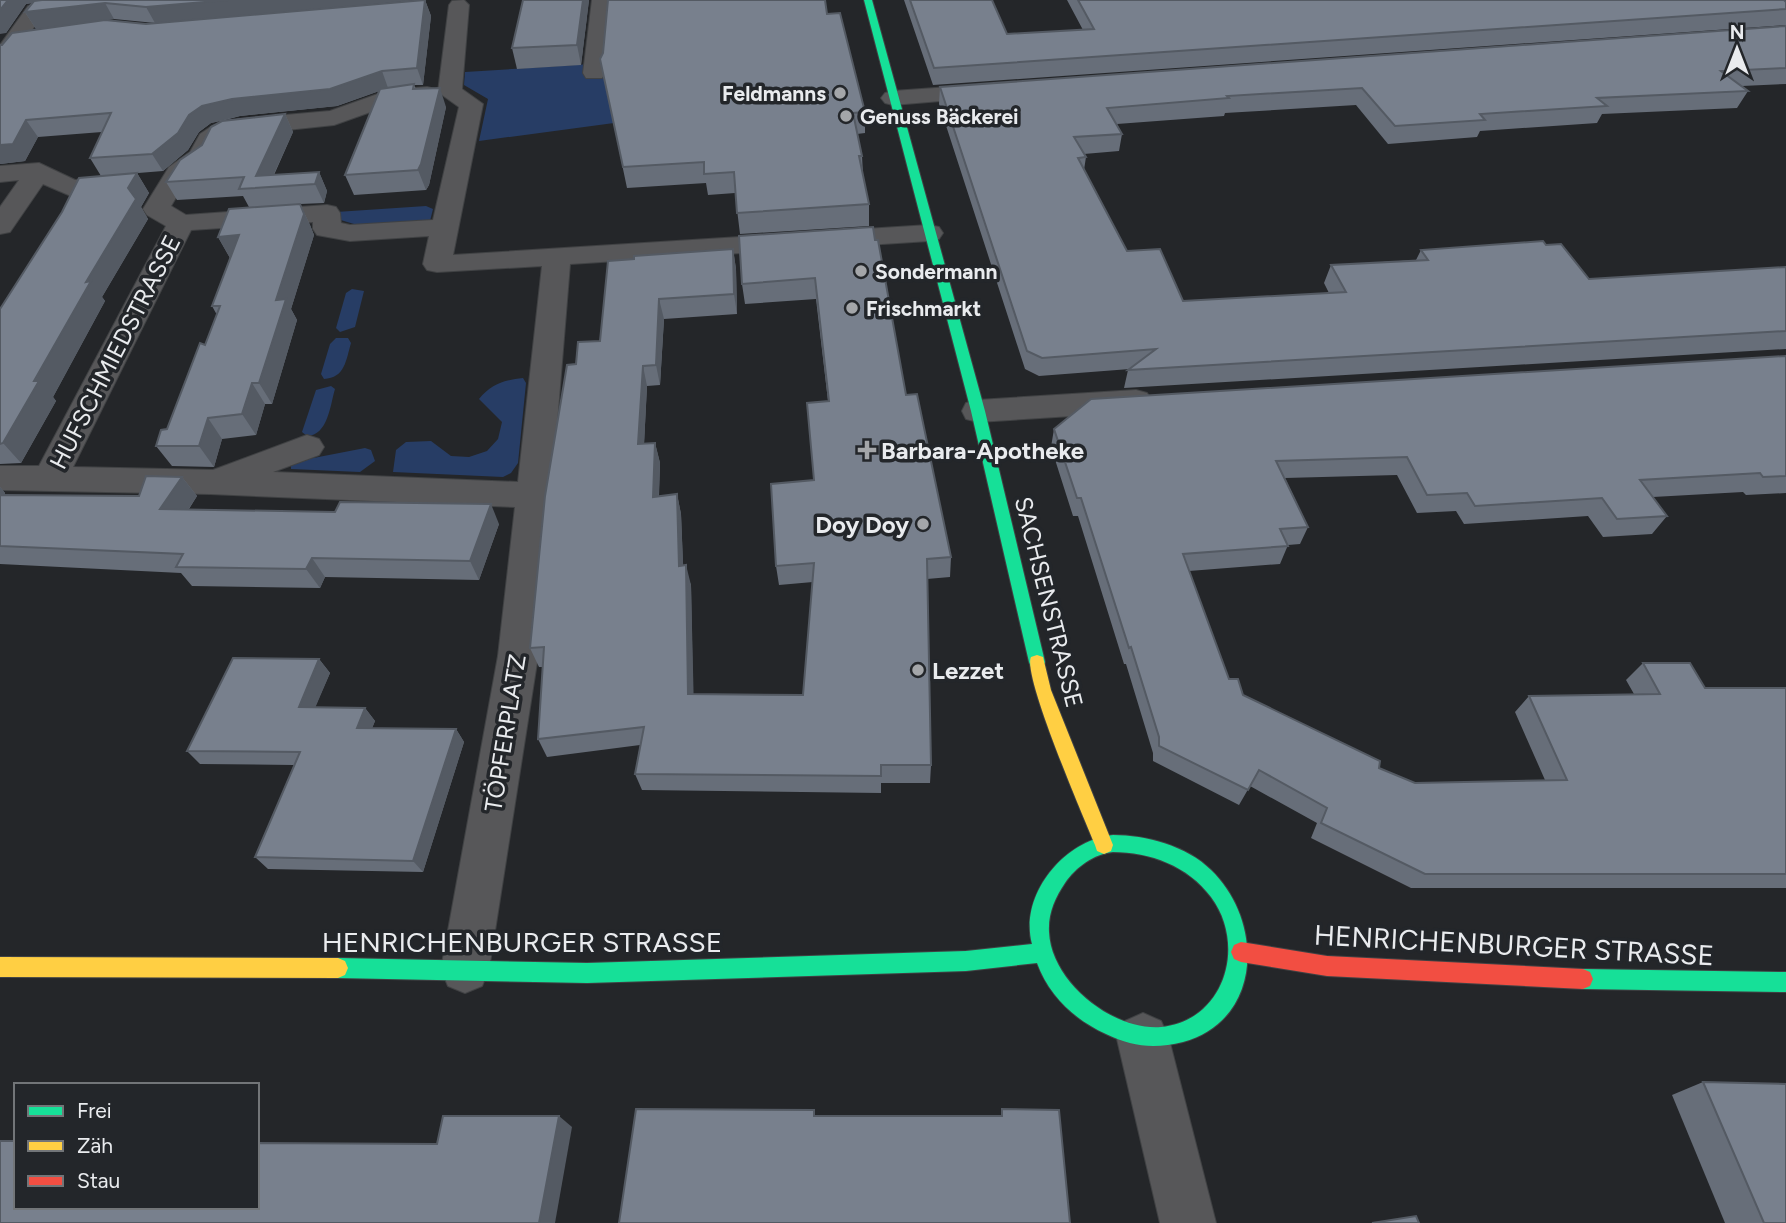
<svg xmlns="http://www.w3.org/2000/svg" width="1786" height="1223" viewBox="0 0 1786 1223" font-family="Figtree,sans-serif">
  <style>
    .green { fill: #273d65 }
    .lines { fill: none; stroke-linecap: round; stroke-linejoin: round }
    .street-casing { stroke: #404244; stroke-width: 2 }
    .fast-casing { stroke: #404244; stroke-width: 2 }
    .slow-casing { stroke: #404244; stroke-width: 2 }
    .jam-casing { stroke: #404244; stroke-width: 2 }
    .street { fill: #575759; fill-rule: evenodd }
    .fast { fill: #16e098; fill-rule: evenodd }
    .slow { fill: #ffcf43; fill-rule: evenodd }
    .jam { fill: #f24e42; fill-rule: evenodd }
    .wall { fill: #676e79 }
    .shaded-wall { fill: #545a63 }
    .building { fill: #78808d; stroke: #545a63; stroke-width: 2 }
    .poi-dot { fill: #a4a6a9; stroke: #23262a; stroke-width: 2.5 }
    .labels { text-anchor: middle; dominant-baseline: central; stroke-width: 7; stroke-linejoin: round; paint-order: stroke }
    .far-poi-label { font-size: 21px; font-weight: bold; fill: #e9ebee; stroke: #23262a; text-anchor: start }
    .street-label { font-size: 24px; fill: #e9ebee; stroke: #23262a }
    .poi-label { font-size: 24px; font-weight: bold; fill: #e9ebee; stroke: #23262a; text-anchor: start }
    .near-street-label { font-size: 28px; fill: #e9ebee; stroke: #23262a }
  </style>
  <rect width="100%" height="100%" fill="#242629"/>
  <g class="green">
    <polygon points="591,64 602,68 614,123 479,141 488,99 464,85 465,72"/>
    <polygon points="426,206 433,209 430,221 364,227 334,218 336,212"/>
    <polygon points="352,289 364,291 355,327 340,332 336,328 346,293"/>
    <path d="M336 338H348L351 343C346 360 345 378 324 379L321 374 330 344Z"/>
    <path d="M523 378 526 383 518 463 511 473 503 477 393 472 396 450 406 442 431 441 451 456 469 457 487 451 498 439 502 422 479 399C491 384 504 380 523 378Z"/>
    <path d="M331 386 335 389C330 406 328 435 307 436L302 432 316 390Z"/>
    <polygon points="365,448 371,450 375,461 360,472 291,469 291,465 298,461"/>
  </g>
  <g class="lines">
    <g class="street-casing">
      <g id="street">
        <polygon points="60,0 111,0 108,4 101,6 42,15 8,66 0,68 0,45 28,6"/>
        <path d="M464 0 469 5 462 89 483 104 453 255 929 225 939 227 943 233 939 239 929 241 570 264 538 656 489 969 482 986 465 993 448 986 441 969 498 656 515 507 210 494 0 490V466H39L166 226 147 215 143 209 169 167 190 152 200 134 212 126 241 119 330 111 389 90 427 87 435 89 439 94 435 99 393 104 334 125 230 136 219 143 210 161 188 177 171 206 186 215 327 205 336 207 340 213 341 223 350 225 433 220 459 107 438 92 449 5 452 1ZM313 222V229L317 235 350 241 429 236 423 264 427 270 437 272 542 266 518 482 273 472 319 455 324 447 319 439 307 435 213 470 73 467 191 230Z"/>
        <polygon points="592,0 612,0 605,73 602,78 586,78 583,73"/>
        <polygon points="992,84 1000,86 1004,91 1000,96 893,105 885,103 881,98 885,93 893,91"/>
        <polygon points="39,163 75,180 126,176 135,178 139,184 135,190 71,196 43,184 10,232 0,234 0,207 19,180 0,182 0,166"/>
        <polygon points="1136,390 1147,393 1152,401 1147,409 1136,412 978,422 966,419 962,411 966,403 978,400"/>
        <polygon points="1143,1013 1161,1021 1169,1039 1216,1223 1160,1223 1117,1039 1125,1021"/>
      </g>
    </g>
    <g class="fast-casing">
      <g id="fast">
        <polygon points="864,0 872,0 985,411 1045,662 1043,667 1031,667 1029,662 971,411"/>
        <path d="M1113 835C1146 835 1187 846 1211 870 1264 921 1263 1020 1183 1042 1155 1049 1132 1047 1106 1034 1075 1020 1049 996 1037 963L966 971 587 983 338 978 331 975 328 968 331 961 338 958 587 963 966 951 1032 944C1019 895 1064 840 1113 835ZM1113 852C1150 852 1188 866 1211 897 1247 945 1225 1021 1161 1027 1113 1031 1051 982 1049 932 1048 913 1055 898 1065 883 1076 867 1094 854 1113 852Z"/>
        <polygon points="1583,969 1786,972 1786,992 1583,989 1576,986 1573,979 1576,972"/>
      </g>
    </g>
    <g class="slow-casing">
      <g id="slow">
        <path d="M1037 655 1043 657 1051 690 1113 845 1111 851 1104 854 1097 851 1095 845C1084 818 1022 675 1031 657Z"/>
        <polygon points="0,957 338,958 345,961 348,968 345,975 338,978 0,977"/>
      </g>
    </g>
    <g class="jam-casing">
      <polygon id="jam" points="1241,942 1327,956 1583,969 1590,972 1593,979 1590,986 1583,989 1327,976 1241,962 1234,959 1231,952 1234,945"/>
    </g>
    <use href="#street" class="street"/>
    <use href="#fast" class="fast"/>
    <use href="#slow" class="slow"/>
    <use href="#jam" class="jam"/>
  </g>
  <g class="wall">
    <polygon points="0,0 416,0 155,23 114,19 106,20 146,24 425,0 431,16 423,85 414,85 416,89 446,107 429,185 426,190 354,195 345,175 379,91 337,106 240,116 225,120 285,114 293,132 274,175 319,172 327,191 324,203 300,204 310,225 314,235 291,309 297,320 272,404 265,404 256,435 222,439 214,467 172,466 156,446 167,429 205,345 217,315 212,306 230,258 218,237 249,207 243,196 177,200 166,182 202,145 220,121 211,123 199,132 188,150 163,171 101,176 90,158 102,132 38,137 25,161 0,164 0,45 94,22 36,29 25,12 32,3 26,4 6,33"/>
    <polygon points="523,0 589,0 581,65 517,69 512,48"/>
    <polygon points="904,0 992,0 1007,34 1083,30 1067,0 1784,0 1786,2 1786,25 933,85"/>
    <polygon points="827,14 865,112 865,133 857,134 862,156 863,174 869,204 869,226 740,234 735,193 708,195 706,183 627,188 600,59 603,53"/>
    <polygon points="1786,26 1786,84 1742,86 1748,91 1737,108 1602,114 1597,123 1480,131 1477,137 1388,144 1356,105 1225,113 1224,116 1117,124 1122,134 1119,151 1084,154 1086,157 1084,170 1127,251 1183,301 1329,293 1324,283 1331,265 1416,260 1421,250 1546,245 1589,279 1786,267 1786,349 1124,388 1128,370 1130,369 1039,376 1025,369 939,104 940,87"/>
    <polygon points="137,173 149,193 141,207 148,219 102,297 105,301 53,397 56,401 21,463 0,464 0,309"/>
    <polygon points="873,227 906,395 951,557 950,577 927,579 931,765 930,783 881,783 881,793 642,790 635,774 640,745 547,757 538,739 543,667 539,667 530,648 576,364 600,341 634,259 733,249 736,269 737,314 664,319 660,385 647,386 644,444 655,443 660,463 659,496 677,494 681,514 683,566 691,585 693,694 803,695 813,582 779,585 776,566 814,480 828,401 816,299 745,304 742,284"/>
    <polygon points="1786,356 1786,493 1746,495 1743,492 1653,497 1667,516 1652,534 1603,537 1588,516 1464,524 1456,511 1417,513 1397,475 1285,478 1308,527 1300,544 1288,545 1280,564 1189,571 1229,679 1243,695 1379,768 1415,783 1545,780 1515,712 1529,696 1634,694 1626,680 1643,663 1705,688 1786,688 1786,888 1411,888 1311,838 1317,823 1250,786 1239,805 1153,761 1153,753 1126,664 1124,664 1078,516 1073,516 1051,447 1054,429"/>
    <polygon points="182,477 197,496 189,509 499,524 479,580 325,577 320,588 192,586 181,573 0,564 0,487 5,493 4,495 139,496"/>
    <polygon points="319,659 330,673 315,707 365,708 375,721 372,728 456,729 464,742 423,872 268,869 255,857 294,765 200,764 187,751"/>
    <polygon points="1703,1082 1786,1223 1725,1223 1672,1095"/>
  </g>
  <g class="shaded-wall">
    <polygon points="8,0 47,0 26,4 6,33 0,34 0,10"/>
    <polygon points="228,0 416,0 155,23 146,7"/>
    <polygon points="425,0 431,16 423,85 417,68"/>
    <polygon points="583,0 589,0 581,65 577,45"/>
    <polygon points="105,3 114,19 36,29 25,12"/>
    <polygon points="382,71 388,88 337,106 240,116 211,123 199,132 188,150 163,171 152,154 189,115 202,106 232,99"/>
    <polygon points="440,88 446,107 429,185 426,190 418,170"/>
    <polygon points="285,114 293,132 268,187 256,176"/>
    <polygon points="26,120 38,137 25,161 0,164 0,145"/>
    <polygon points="319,172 327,191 324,203 315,184"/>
    <polygon points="137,173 149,193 141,207 148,219 102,297 105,301 53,397 56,401 21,463 3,443 86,282 128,188"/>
    <polygon points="300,204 310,225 314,235 291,309 297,320 272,404 259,383 276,300"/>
    <polygon points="239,235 251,256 230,258 218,237"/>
    <polygon points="733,249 736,269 737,314 734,294"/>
    <polygon points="659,299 664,319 660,385 656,365"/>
    <polygon points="643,366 647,386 643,465 638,444"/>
    <polygon points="252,383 265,404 256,435 242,414"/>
    <polygon points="208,418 222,439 214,467 199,446"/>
    <polygon points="655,443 660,463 658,516 653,497"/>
    <polygon points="182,477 197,496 176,528 160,509"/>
    <polygon points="0,487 5,493 0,502"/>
    <polygon points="677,494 681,514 684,585 679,566"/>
    <polygon points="491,504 499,524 479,580 470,561"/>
    <polygon points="312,558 325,577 320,588 306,569"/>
    <polygon points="686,565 691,585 694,712 688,694"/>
    <polygon points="319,659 330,673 310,720 299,707"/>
    <polygon points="365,708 375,721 367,741 357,728"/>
    <polygon points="456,729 464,742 423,872 413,861"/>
    <polygon points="559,1116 572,1127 555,1223 539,1223"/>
  </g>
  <g class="building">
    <polygon points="0,0 8,0 0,10"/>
    <polygon points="42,0 228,0 146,7 105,3 25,12 34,1"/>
    <polygon points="425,0 417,68 382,71 330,89 232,99 202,106 189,115 178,133 152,154 90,158 111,113 26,120 13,144 0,145 0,45 2,45 12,33 105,20 146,24"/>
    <polygon points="523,0 583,0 577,45 512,48"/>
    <polygon points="608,0 825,0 827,14 840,13 865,112 853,113 862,156 859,156 869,204 737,213 734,172 704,174 704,162 623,167 600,59 603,53"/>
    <polygon points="910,0 992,0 1007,34 1094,29 1078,0 1784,0 1786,2 1786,9 934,68"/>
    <polygon points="1786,26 1786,68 1721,71 1748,91 1597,98 1607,106 1480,114 1485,120 1395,126 1362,88 1227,96 1229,98 1107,108 1122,134 1074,137 1086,157 1078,158 1127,251 1160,249 1183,301 1346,292 1331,265 1428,260 1421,250 1543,241 1546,245 1561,244 1589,279 1786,267 1786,331 1128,370 1156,349 1042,358 1027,351 940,87"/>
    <polygon points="414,84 413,89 440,88 421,164 418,170 345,175 380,89"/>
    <polygon points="285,114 256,176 319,172 315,184 239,189 244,177 166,182 180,160 202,145 211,127 222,121"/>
    <polygon points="137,173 128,188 136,199 86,282 91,281 34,381 39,381 3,443 0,444 0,309 62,212 79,178"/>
    <polygon points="300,204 304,214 276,300 286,299 259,383 252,383 242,414 208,418 199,446 156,446 161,430 167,429 200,343 205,345 220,306 212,306 239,235 218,237 229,209"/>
    <polygon points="873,227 875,240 878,240 906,395 917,394 951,557 927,559 931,765 881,765 881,776 635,774 644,727 538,739 544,647 530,648 545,496 567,365 576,364 578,342 600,341 608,261 634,259 634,256 733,249 734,294 659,299 656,365 643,366 638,444 655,443 653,497 677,494 679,566 686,565 688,694 803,695 814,563 776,566 771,484 814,480 807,403 829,401 815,278 742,284 739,236"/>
    <polygon points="1786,356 1786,476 1763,477 1760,473 1640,480 1667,516 1617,519 1602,498 1475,506 1467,493 1427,495 1407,457 1276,461 1308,527 1280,529 1288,546 1183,554 1229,679 1238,679 1243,695 1380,761 1379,768 1415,783 1567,780 1529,696 1660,694 1643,663 1690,663 1705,688 1786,688 1786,874 1425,874 1321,823 1327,808 1259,770 1248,790 1159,746 1159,737 1131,647 1129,648 1081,498 1077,498 1054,429 1091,399"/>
    <polygon points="146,476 182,477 160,509 335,512 340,502 491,504 470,561 312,558 306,569 176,567 183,554 0,546 0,495 139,496"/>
    <polygon points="233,658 319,659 299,707 365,708 357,728 456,729 413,861 255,857 300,752 187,751"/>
    <polygon points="1703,1082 1786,1084 1786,1223 1764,1223"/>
    <polygon points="636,1109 814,1110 814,1116 1002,1116 1002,1109 1059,1110 1070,1223 619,1223"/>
    <polygon points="443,1116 559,1116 539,1223 0,1223 0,1141 16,1141 16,1207 257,1207 257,1143 437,1144"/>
    <polygon points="1416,1216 1419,1223 1372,1223"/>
  </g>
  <g class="poi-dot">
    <circle cx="840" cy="93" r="7"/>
    <circle cx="846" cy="116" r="7"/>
    <circle cx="861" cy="271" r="7"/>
    <circle cx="852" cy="308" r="7"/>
    <path d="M863.5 439.5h7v7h7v7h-7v7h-7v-7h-7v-7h7z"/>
    <circle cx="923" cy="524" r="7"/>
    <circle cx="918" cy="670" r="7"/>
  </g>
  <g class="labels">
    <g class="far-poi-label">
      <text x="826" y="93" text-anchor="end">Feldmanns</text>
      <text x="860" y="116">Genuss Bäckerei</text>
      <text x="875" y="271">Sondermann</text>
      <text x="866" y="308">Frischmarkt</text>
    </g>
    <g class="street-label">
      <text transform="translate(115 352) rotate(-63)">HUFSCHMIEDSTRASSE</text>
      <text transform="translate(1049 602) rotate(76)">SACHSENSTRASSE</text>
      <text transform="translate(505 733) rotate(-81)">TÖPFERPLATZ</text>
    </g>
    <g class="poi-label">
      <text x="881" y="450">Barbara-Apotheke</text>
      <text x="909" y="524" text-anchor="end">Doy Doy</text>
      <text x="932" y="670">Lezzet</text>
    </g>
    <g class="near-street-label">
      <text x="522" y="942">HENRICHENBURGER STRASSE</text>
      <text transform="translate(1514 945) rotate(3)">HENRICHENBURGER STRASSE</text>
    </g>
  </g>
  <rect x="14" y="1083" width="245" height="126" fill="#23262a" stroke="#727578" stroke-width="2"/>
  <rect x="28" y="1106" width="35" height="10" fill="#16e098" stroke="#727578" stroke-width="2"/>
  <text x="77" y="1118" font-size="21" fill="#e9ebee">Frei</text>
  <rect x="28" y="1141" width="35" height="10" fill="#ffcf43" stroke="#727578" stroke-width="2"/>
  <text x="77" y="1153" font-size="21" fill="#e9ebee">Zäh</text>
  <rect x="28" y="1176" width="35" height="10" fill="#f24e42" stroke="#727578" stroke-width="2"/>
  <text x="77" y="1188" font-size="21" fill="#e9ebee">Stau</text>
  <g transform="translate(1737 49)" stroke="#23262a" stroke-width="5" paint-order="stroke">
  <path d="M0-5L12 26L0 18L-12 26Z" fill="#e9ebee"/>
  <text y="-10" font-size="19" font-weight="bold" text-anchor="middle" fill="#e9ebee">N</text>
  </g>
</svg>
